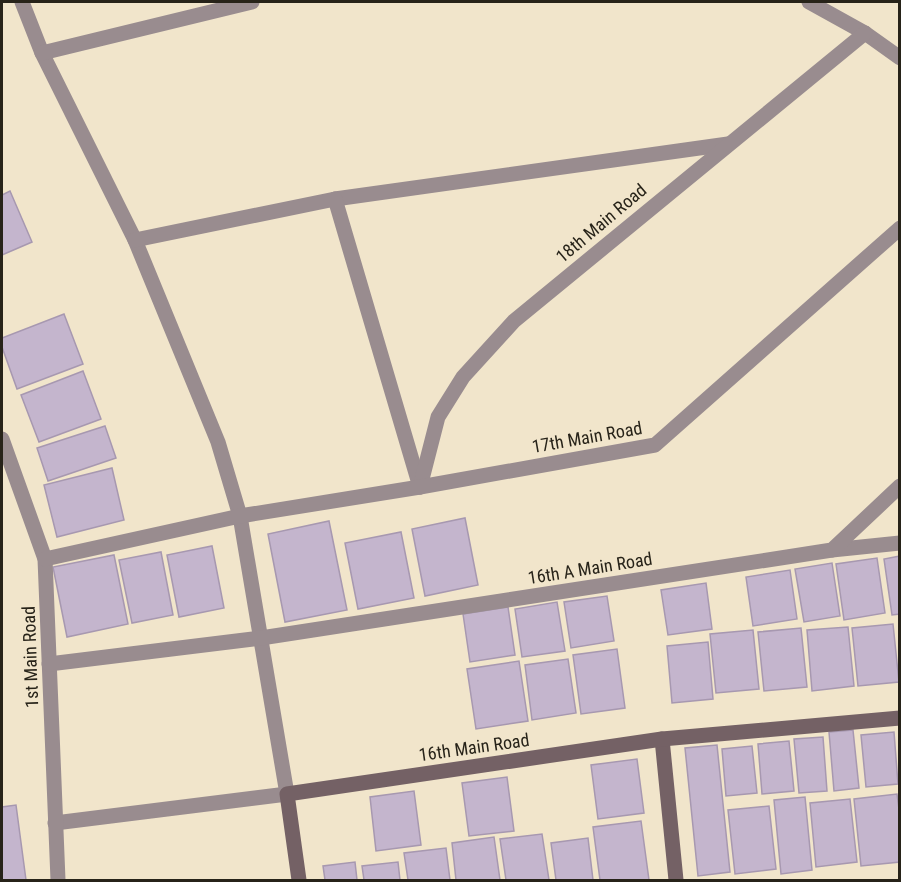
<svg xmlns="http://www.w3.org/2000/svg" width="901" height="882" viewBox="0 0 901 882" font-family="'Roboto Condensed',sans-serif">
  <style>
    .building { fill: #c4b5cd; stroke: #a798b0; stroke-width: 1.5 }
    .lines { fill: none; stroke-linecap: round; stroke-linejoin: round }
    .street { stroke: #998c8f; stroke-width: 15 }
    .secondary { stroke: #746165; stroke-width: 15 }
    .labels { text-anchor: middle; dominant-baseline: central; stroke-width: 4.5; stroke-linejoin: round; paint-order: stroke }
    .street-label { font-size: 18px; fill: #272319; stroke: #f1e5cb }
  </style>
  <rect width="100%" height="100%" fill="#f1e5cb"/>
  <g class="building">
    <polygon points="10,191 32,242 2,255 2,195"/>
    <polygon points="64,314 83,364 17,389 2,347 2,338"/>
    <polygon points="83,371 101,419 39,442 21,395"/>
    <polygon points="105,426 116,458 48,481 37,448"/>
    <polygon points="112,468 124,520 57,537 44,485"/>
    <polygon points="465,518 478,585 425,596 412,529"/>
    <polygon points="329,521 347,610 285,622 268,534"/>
    <polygon points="401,532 414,598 358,609 345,543"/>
    <polygon points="212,546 224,608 179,617 167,555"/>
    <polygon points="161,552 173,615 132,623 119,560"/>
    <polygon points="114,555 128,624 67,637 53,567"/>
    <polygon points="900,556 900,614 892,615 884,559"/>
    <polygon points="877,558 885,613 844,620 836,564"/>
    <polygon points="832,563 840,616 804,622 795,569"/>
    <polygon points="790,570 797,619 753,626 746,577"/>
    <polygon points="706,583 712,629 668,635 661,590"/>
    <polygon points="607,596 614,641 571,648 564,602"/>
    <polygon points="557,602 565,651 522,657 515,609"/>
    <polygon points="508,607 515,655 470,662 463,614"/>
    <polygon points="893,624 899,682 858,686 852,628"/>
    <polygon points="848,627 854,686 812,691 807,630"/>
    <polygon points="801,628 807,687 764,691 758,632"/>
    <polygon points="753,630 759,689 716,693 710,634"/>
    <polygon points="708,642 713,699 672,703 667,646"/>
    <polygon points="617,649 625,708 581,714 573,655"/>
    <polygon points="568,659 576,713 532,720 525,665"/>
    <polygon points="519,661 528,721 476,729 467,669"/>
    <polygon points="853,730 859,788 834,791 829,732"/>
    <polygon points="894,732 898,784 866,787 861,735"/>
    <polygon points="823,737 827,791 799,793 794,739"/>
    <polygon points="789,741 794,791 762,794 758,744"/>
    <polygon points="717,745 730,872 698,876 685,748"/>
    <polygon points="752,746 757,793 726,796 722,749"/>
    <polygon points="637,759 644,813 598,819 591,765"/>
    <polygon points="507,777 514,831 469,836 462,783"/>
    <polygon points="414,791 421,845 376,851 370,797"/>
    <polygon points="897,794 900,817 900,862 861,866 854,799"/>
    <polygon points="805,797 812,870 781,874 774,800"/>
    <polygon points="850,799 857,862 816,867 810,803"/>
    <polygon points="16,805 26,880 2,880 2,807"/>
    <polygon points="769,806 776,869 735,874 728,810"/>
    <polygon points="641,821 649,880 600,880 593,827"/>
    <polygon points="542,834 549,880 506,880 500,839"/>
    <polygon points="494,837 500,880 456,880 452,843"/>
    <polygon points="588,838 593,880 556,880 551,843"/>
    <polygon points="446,848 450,880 408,880 404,853"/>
    <polygon points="355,862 357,880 325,880 323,866"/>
    <polygon points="398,862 400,880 364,880 362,866"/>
  </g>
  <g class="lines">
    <g class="street">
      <polyline points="22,2 42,53 135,240 218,442 240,516 287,794 55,823"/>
      <polyline points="809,2 865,33 900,58"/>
      <polyline points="42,53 252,2"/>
      <polyline points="335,199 728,144"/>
      <polyline points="135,240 335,199 420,487"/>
      <polyline points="2,439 45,559 58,880"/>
      <polyline points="420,487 438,417 463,377 514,321 865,33"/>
      <polyline points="832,550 900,543"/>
      <polyline points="45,559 240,516 420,487 655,445 900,228"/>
      <polyline points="49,664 261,638 832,550 900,486"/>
    </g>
    <g class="secondary">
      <polyline points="662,739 676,880"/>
      <polyline points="299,880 287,794 662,739 900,718"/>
    </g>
  </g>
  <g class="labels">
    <g class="street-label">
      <text transform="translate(601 223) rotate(-40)">18th Main Road</text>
      <text transform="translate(587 437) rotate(-10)">17th Main Road</text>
      <text transform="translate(590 568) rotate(-9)">16th A Main Road</text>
      <text transform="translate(30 657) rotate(-92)">1st Main Road</text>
      <text transform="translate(474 747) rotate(-8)">16th Main Road</text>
    </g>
  </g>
  <rect width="901" height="882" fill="none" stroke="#272319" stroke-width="6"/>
</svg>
